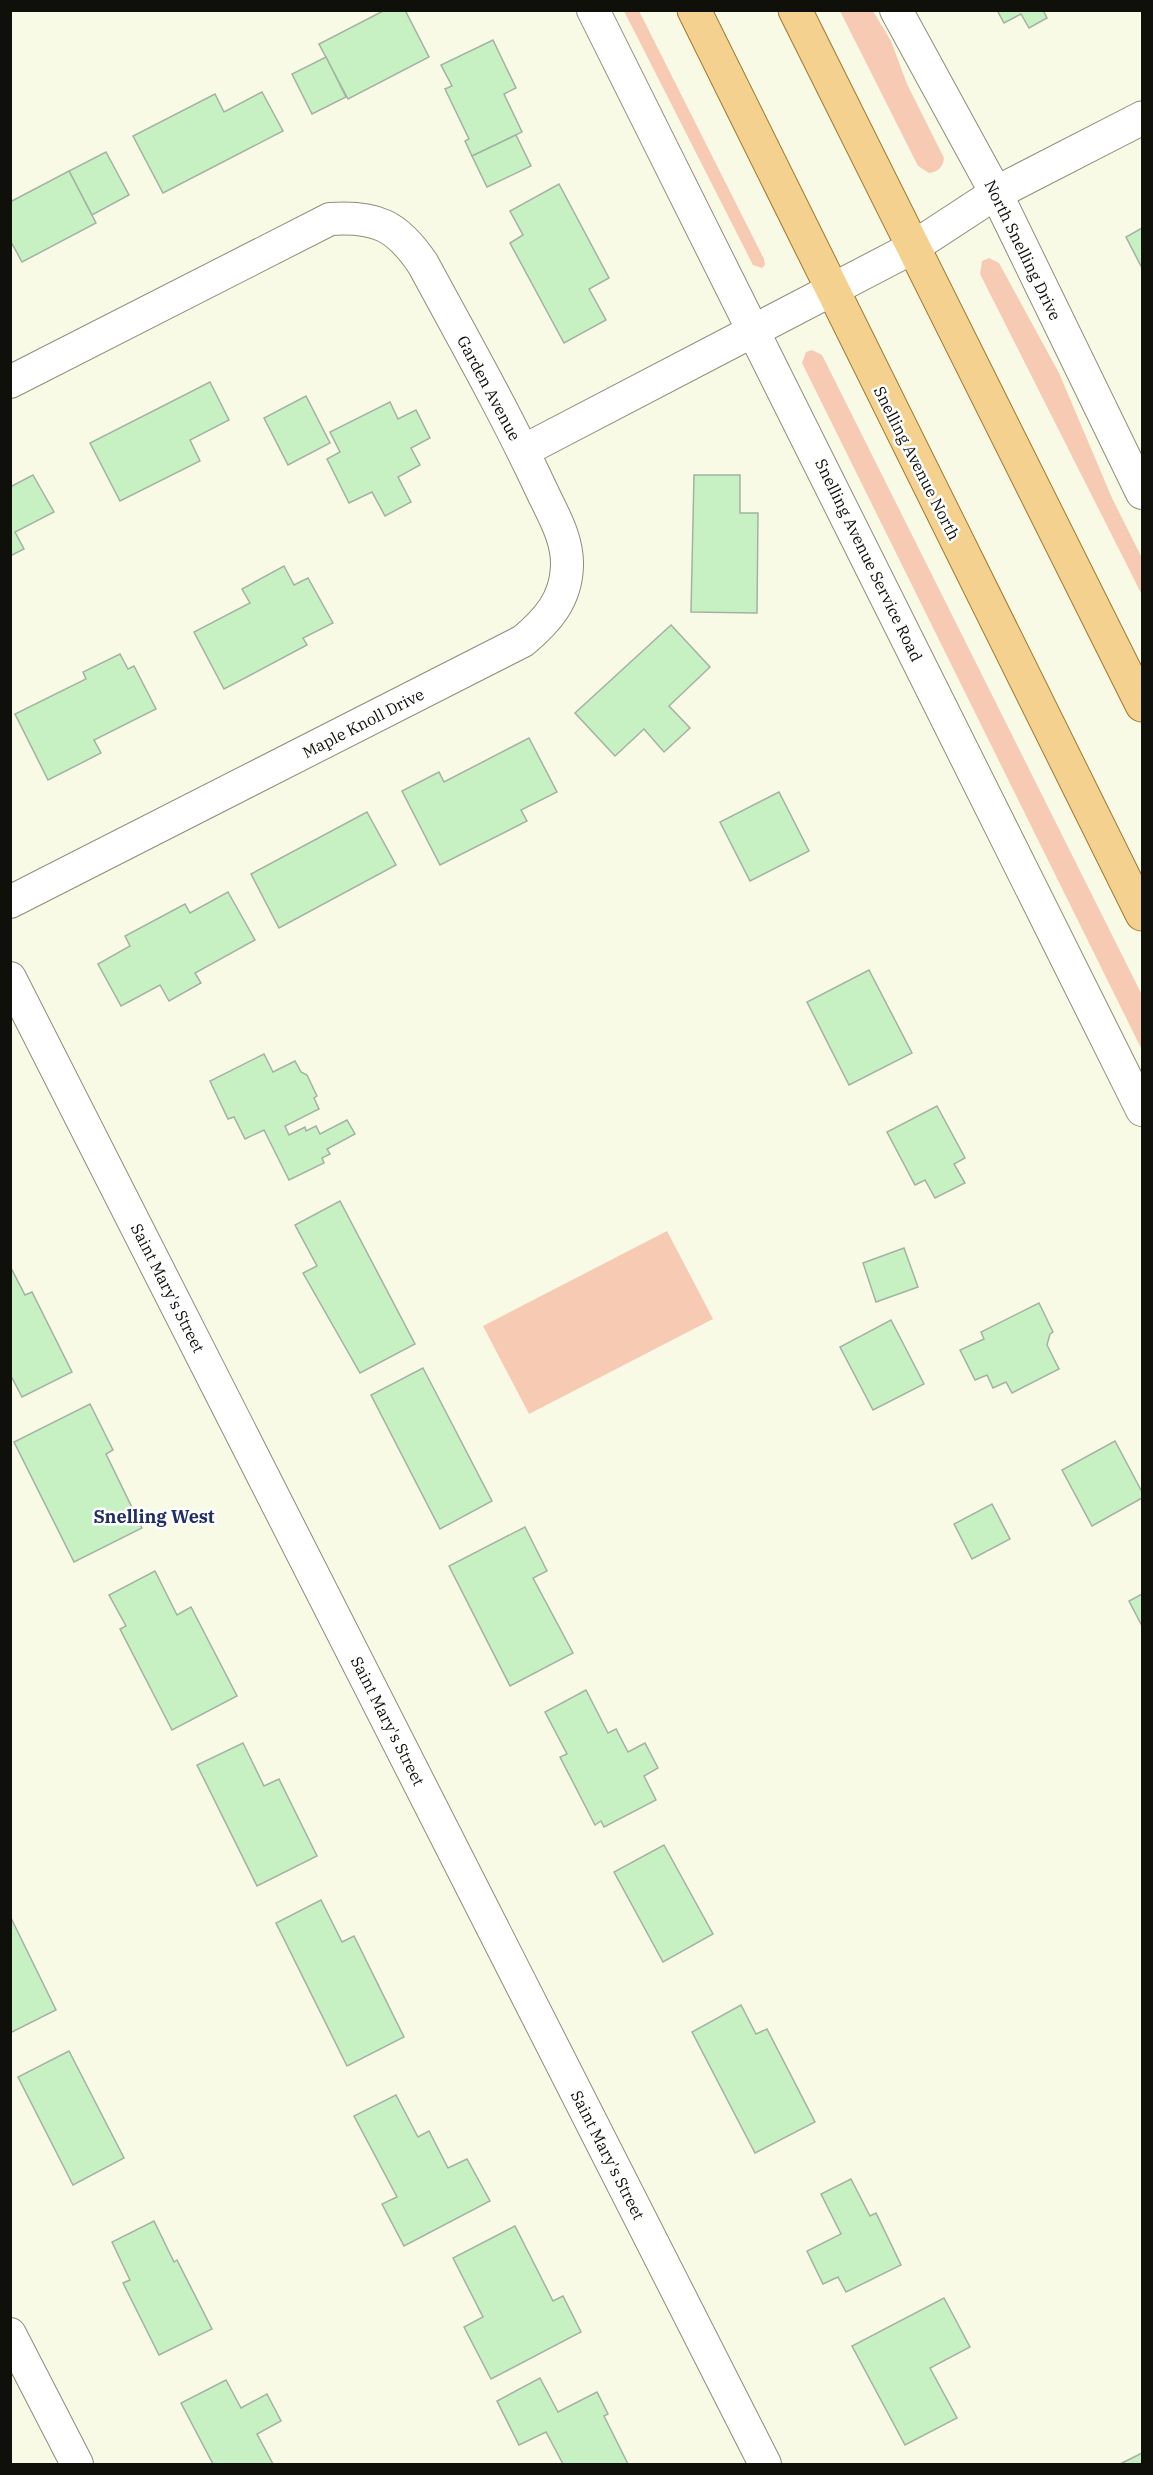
<svg xmlns="http://www.w3.org/2000/svg" width="1153" height="2475" viewBox="0 0 1153 2475" font-family="'IBM Plex Serif',serif">
  <style>
    .green { fill: #f7cab4 }
    .building { fill: #c7f1c3; stroke: #a3b2a2; stroke-width: 1.5 }
    .lines { fill: none; stroke-linecap: round; stroke-linejoin: round }
    .minor-casing { stroke: #8c8e7a; stroke-width: 34 }
    .tertiary-casing { stroke: #8c8e7a; stroke-width: 35 }
    .primary-casing { stroke: #9f7930; stroke-width: 35 }
    .minor { stroke: #fff; stroke-width: 32 }
    .tertiary { stroke: #fff; stroke-width: 33 }
    .primary { stroke: #f4d18f; stroke-width: 33 }
    .labels { text-anchor: middle; dominant-baseline: central; stroke-width: 5; stroke-linejoin: round; paint-order: stroke }
    .street-label { font-size: 16px; fill: #0f1009; stroke: #fff }
    .neighbourhood-label { font-size: 18px; font-weight: bold; fill: #1f2e66; stroke: #fff }
  </style>
  <rect width="100%" height="100%" fill="#f9fae5"/>
  <g class="green">
    <polygon points="624,11 639,11 764,259 765,265 762,268 753,265"/>
    <path d="M840 11H873L891 41 907 84 944 158C943 167 938 172 929 173L918 166Z"/>
    <polygon points="989,258 999,263 1059,373 1112,498 1142,558 1142,595 980,274 982,261"/>
    <polygon points="812,350 822,355 1142,995 1142,1050 802,363 806,352"/>
    <polygon points="667,1231 713,1319 529,1414 483,1326"/>
  </g>
  <g class="building">
    <polygon points="385,10 405,10 429,57 348,99 319,44"/>
    <polygon points="997,10 1043,10 1047,18 1029,28 1021,14 1004,23"/>
    <polygon points="493,40 516,88 504,94 522,132 472,156 465,141 469,139 445,89 452,86 441,65"/>
    <polygon points="326,57 346,97 312,114 292,74"/>
    <polygon points="262,92 283,131 163,193 133,136 215,94 224,112"/>
    <polygon points="516,135 531,166 487,187 472,156"/>
    <polygon points="106,152 129,195 92,215 69,171"/>
    <polygon points="69,171 96,223 22,262 10,240 10,202"/>
    <polygon points="559,184 609,278 589,289 606,320 564,343 510,243 523,235 510,211"/>
    <polygon points="1142,228 1142,268 1126,237"/>
    <polygon points="210,382 229,420 190,440 200,461 120,501 90,443"/>
    <polygon points="306,396 330,443 288,465 264,418"/>
    <polygon points="390,402 398,419 416,410 430,438 411,448 420,465 398,477 411,502 385,516 372,492 349,503 327,459 340,452 330,432"/>
    <polygon points="33,475 54,512 15,532 24,549 10,556 10,487"/>
    <polygon points="694,475 740,475 740,513 758,513 757,613 691,612"/>
    <polygon points="284,566 294,585 308,578 333,623 303,638 307,645 224,689 194,632 250,603 242,589"/>
    <polygon points="671,625 710,667 669,706 690,728 664,752 644,729 615,756 575,713"/>
    <polygon points="120,654 128,669 134,666 156,709 94,740 101,753 48,780 15,714 86,679 83,672"/>
    <polygon points="529,738 557,792 521,810 527,821 440,865 402,791 439,772 444,782"/>
    <polygon points="779,792 809,851 750,881 720,822"/>
    <polygon points="367,812 396,865 279,928 251,874"/>
    <polygon points="228,892 255,940 195,973 201,983 169,1001 160,985 121,1006 98,964 130,946 125,936 185,904 190,913"/>
    <polygon points="869,970 912,1053 849,1085 807,1002"/>
    <polygon points="264,1054 273,1072 295,1061 301,1072 307,1075 317,1096 314,1098 319,1109 285,1126 289,1135 305,1127 306,1131 316,1126 320,1134 347,1120 355,1134 327,1149 330,1154 322,1158 324,1163 289,1180 264,1130 245,1139 234,1117 228,1119 210,1081"/>
    <polygon points="937,1106 965,1158 954,1164 965,1183 935,1198 925,1180 915,1185 887,1132"/>
    <polygon points="340,1201 415,1344 360,1373 303,1273 317,1266 295,1225"/>
    <polygon points="904,1248 918,1287 876,1302 863,1263"/>
    <polygon points="10,1266 25,1295 32,1292 72,1372 22,1397 10,1374"/>
    <polygon points="1039,1303 1053,1332 1050,1334 1047,1345 1059,1369 1012,1393 1006,1382 993,1388 987,1375 975,1380 960,1350 984,1339 981,1332"/>
    <polygon points="891,1320 924,1384 873,1410 840,1347"/>
    <polygon points="423,1368 492,1501 440,1529 371,1395"/>
    <polygon points="90,1404 113,1450 106,1454 142,1528 74,1562 14,1442"/>
    <polygon points="1115,1441 1142,1492 1142,1498 1092,1526 1062,1470"/>
    <polygon points="992,1504 1010,1539 972,1559 954,1524"/>
    <polygon points="525,1527 547,1571 533,1578 573,1653 510,1686 449,1566"/>
    <polygon points="155,1571 177,1615 191,1607 237,1696 172,1730 120,1629 126,1626 109,1595"/>
    <polygon points="1142,1594 1142,1626 1129,1601"/>
    <polygon points="586,1690 608,1733 616,1729 628,1752 645,1743 658,1768 644,1776 656,1800 604,1827 601,1821 595,1825 560,1757 567,1754 545,1712"/>
    <polygon points="243,1743 264,1786 279,1779 317,1856 257,1886 197,1765"/>
    <polygon points="664,1845 713,1934 663,1962 614,1872"/>
    <polygon points="321,1900 342,1942 354,1936 404,2037 347,2066 276,1923"/>
    <polygon points="11,1918 56,2010 10,2033 10,1918"/>
    <polygon points="741,2005 756,2034 767,2029 815,2122 755,2153 692,2032"/>
    <polygon points="69,2051 124,2158 73,2185 18,2077"/>
    <polygon points="396,2095 418,2137 429,2131 448,2168 467,2159 490,2201 404,2246 382,2204 397,2197 354,2116"/>
    <polygon points="851,2179 870,2216 876,2213 901,2265 846,2292 838,2277 823,2284 807,2251 841,2234 821,2194"/>
    <polygon points="154,2221 174,2262 177,2260 212,2329 159,2355 123,2283 130,2280 112,2242"/>
    <polygon points="515,2226 553,2301 563,2296 581,2332 491,2379 464,2327 483,2317 453,2258"/>
    <polygon points="944,2298 970,2347 930,2368 957,2418 905,2445 852,2346"/>
    <polygon points="540,2378 558,2412 597,2392 608,2414 604,2416 628,2464 563,2464 546,2432 519,2445 497,2401"/>
    <polygon points="226,2380 241,2408 267,2394 281,2421 257,2434 273,2464 213,2464 181,2403"/>
    <polygon points="1142,2453 1142,2464 1120,2464"/>
  </g>
  <g class="lines">
    <g class="minor-casing">
      <g id="minor">
        <polyline points="593,10 1142,1110"/>
        <polyline points="896,10 996,193 1142,493"/>
        <path d="M10 382 330 219C376 216 397 225 423 264 463 338 505 412 541 489 552 513 568 538 567 566 566 600 547 621 523 641L10 902"/>
        <polyline points="523,451 912,248 996,193"/>
        <polyline points="10,978 765,2464"/>
        <polyline points="10,2334 77,2464"/>
      </g>
    </g>
    <g class="tertiary-casing">
      <polyline id="tertiary" points="996,193 1142,118"/>
    </g>
    <g class="primary-casing">
      <g id="primary">
        <polyline points="694,10 1142,914"/>
        <polyline points="795,10 1142,705"/>
      </g>
    </g>
    <use href="#minor" class="minor"/>
    <use href="#tertiary" class="tertiary"/>
    <use href="#primary" class="primary"/>
  </g>
  <g class="labels">
    <g class="street-label">
      <text transform="translate(1023 250) rotate(64)">North Snelling Drive</text>
      <text transform="translate(489 388) rotate(62)">Garden Avenue</text>
      <text transform="translate(917 463) rotate(63)">Snelling Avenue North</text>
      <text transform="translate(869 560) rotate(64)">Snelling Avenue Service Road</text>
      <text transform="translate(363 723) rotate(-27)">Maple Knoll Drive</text>
      <text transform="translate(168 1288) rotate(63)">Saint Mary's Street</text>
      <text transform="translate(388 1721) rotate(63)">Saint Mary's Street</text>
      <text transform="translate(608 2155) rotate(63)">Saint Mary's Street</text>
    </g>
    <g class="neighbourhood-label">
      <text x="154" y="1516">Snelling West</text>
    </g>
  </g>
  <rect width="1153" height="2475" fill="none" stroke="#0f1009" stroke-width="24"/>
</svg>
